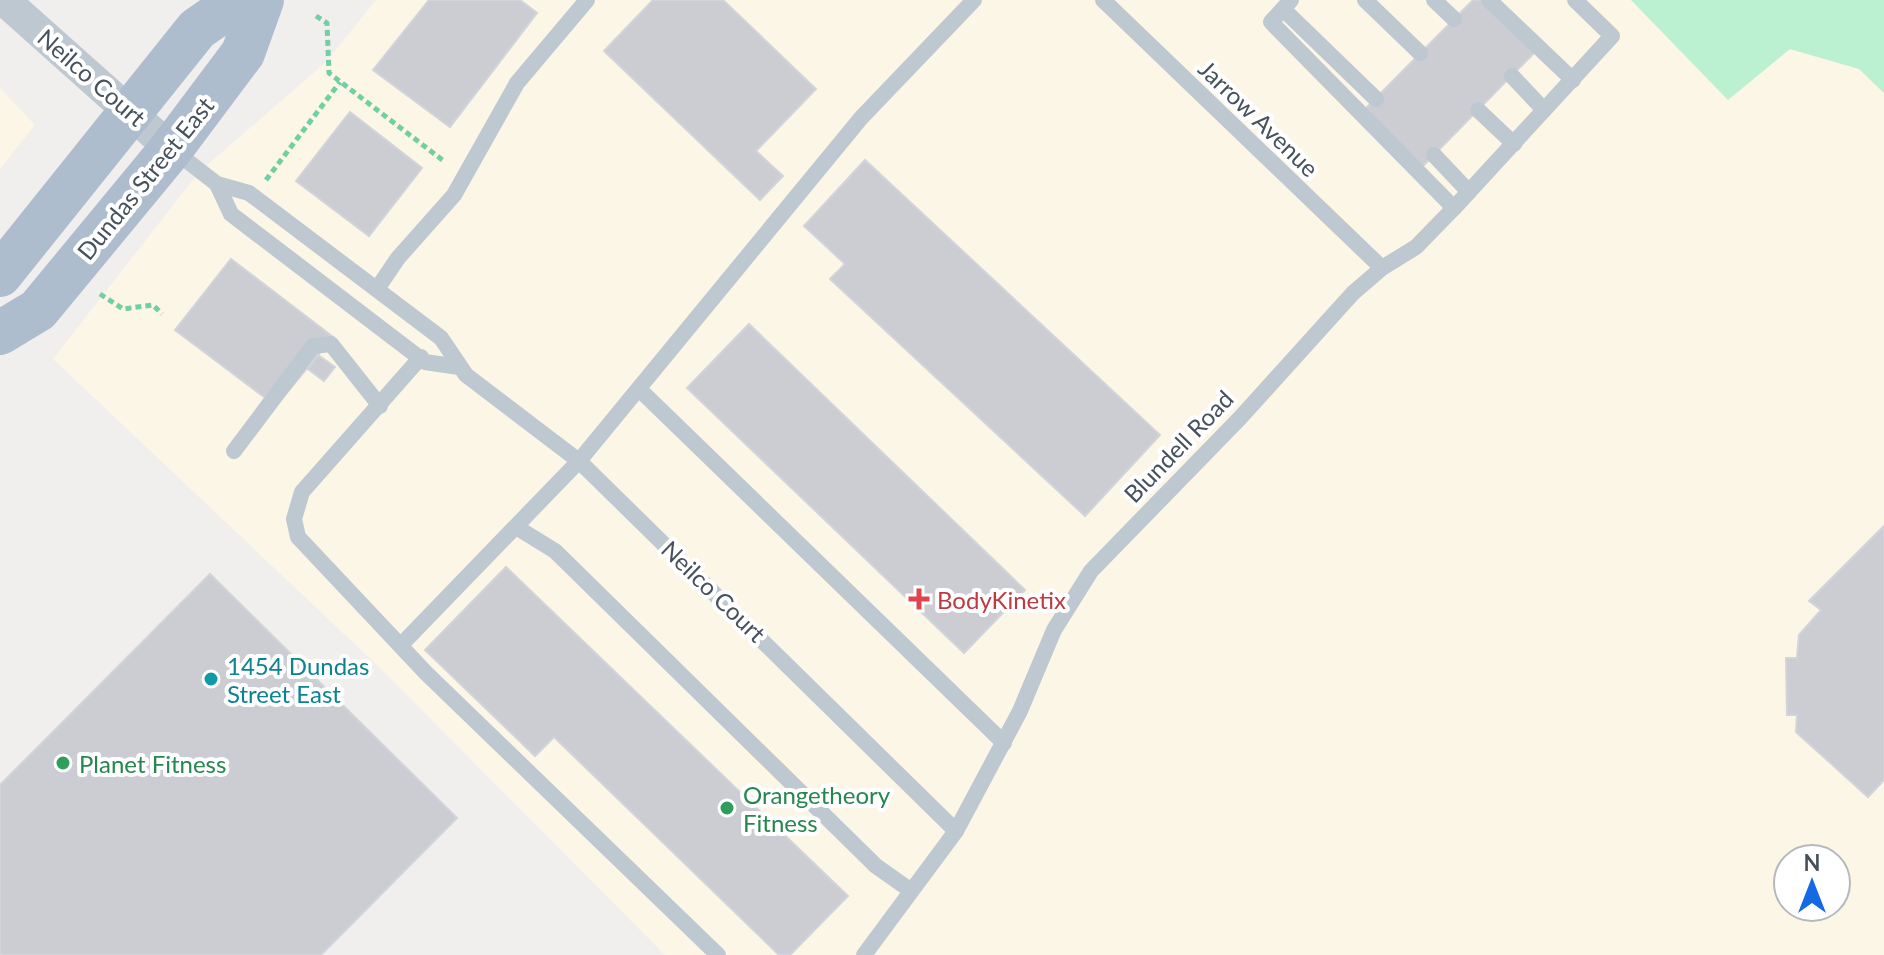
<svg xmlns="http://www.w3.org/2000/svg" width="1884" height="955" viewBox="0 0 1884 955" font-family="Lato,sans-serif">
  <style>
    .commercial { fill: #fcf6e6; fill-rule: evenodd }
    .green { fill: #bbf0d1 }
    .building { fill: #cbcdd3; stroke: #d2d4da; stroke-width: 2 }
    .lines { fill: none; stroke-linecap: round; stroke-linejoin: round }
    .path { stroke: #72cfa3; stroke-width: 5; stroke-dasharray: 6 4; stroke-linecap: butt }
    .service { stroke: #bec8d1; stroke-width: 16 }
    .minor { stroke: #bec8d1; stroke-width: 32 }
    .primary { stroke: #adbdce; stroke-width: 44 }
    .health-dot { fill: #e0444e; stroke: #fff; stroke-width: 3 }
    .culture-dot { fill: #0f9aa8; stroke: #fff; stroke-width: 3 }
    .leisure-dot { fill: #2e9e5b; stroke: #fff; stroke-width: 3 }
    .labels { text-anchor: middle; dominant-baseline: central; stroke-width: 8; stroke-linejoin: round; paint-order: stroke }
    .street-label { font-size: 24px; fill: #46515c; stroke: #fff }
    .health-label { font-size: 24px; fill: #be3a42; stroke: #fff; text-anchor: start }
    .culture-label { font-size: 24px; fill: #0d838f; stroke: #fff; text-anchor: start }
    .leisure-label { font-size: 24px; fill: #27864d; stroke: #fff; text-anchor: start }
  </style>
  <rect width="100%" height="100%" fill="#f1eeee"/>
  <g class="commercial">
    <path d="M376 0H1631L1728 100 1789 49 1859 69 1884 93V955H665L379 667 53 359 199 172 326 62ZM1788 859H1836V907H1788Z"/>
    <polygon points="0,88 35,125 0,169"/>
  </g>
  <polygon class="green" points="1631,0 1884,0 1884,93 1859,69 1790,49 1728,100"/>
  <g class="building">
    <polygon points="429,0 520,0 537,13 450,127 373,70"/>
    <polygon points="653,0 723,0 816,89 756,151 783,176 760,200 604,51"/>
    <polygon points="1473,0 1485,0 1537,50 1422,167 1364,110"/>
    <polygon points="350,112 422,168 369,236 296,181"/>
    <polygon points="865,160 1160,435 1085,516 830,279 845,264 804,226"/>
    <polygon points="231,259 333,337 276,406 175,330"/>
    <polygon points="749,324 1025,590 964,653 687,388"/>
    <polygon points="318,355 335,367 324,381 308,369"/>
    <polygon points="1884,526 1884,780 1868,797 1796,732 1797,715 1787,715 1786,658 1797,658 1799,635 1821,610 1809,601"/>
    <polygon points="506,567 848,896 790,955 779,955 554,737 535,756 425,650"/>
    <polygon points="210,574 457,818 321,955 0,955 0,785"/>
  </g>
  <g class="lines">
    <g class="path">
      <polyline points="316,16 327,23 329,73 445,162"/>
      <polyline points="266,180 340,82"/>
      <polyline points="100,294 123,309 153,305 162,314"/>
    </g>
    <g class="service">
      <polyline points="1103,0 1382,268"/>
      <polyline points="1291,0 1271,22 1454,208"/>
      <polyline points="1365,0 1420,53"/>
      <polyline points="1434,0 1454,19"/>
      <polyline points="1489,0 1573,80"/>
      <polyline points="1283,9 1376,99"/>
      <polyline points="1512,76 1544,110"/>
      <polyline points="1478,110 1514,144"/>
      <polyline points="173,150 217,184 249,193 441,338 466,375 579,461 956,831"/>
      <polyline points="1434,155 1469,192"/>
      <polyline points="217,184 231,214 425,362 459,367"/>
      <polyline points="377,289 398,258 454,195 517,83 587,0"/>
      <polyline points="421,357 302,492 294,519 298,537 426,673 718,955"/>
      <polyline points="639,389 1004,743"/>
      <polyline points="234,451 313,346 331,344 380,406"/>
      <polyline points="516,527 555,551 876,866 910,890"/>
      <polyline points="401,645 579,461 861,118 974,0"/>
      <polyline points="864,955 956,831 1020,711 1054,630 1091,571 1240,418 1353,293 1382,268 1416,247 1454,208 1612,36 1575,0"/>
    </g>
    <polyline class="minor" points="4,0 171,149"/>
    <g class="primary">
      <polyline points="0,275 197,29 239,0"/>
      <polyline points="0,333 38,310 171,149 243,53 262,0"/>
    </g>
  </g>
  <path class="health-dot" d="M915 587h8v8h8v8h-8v8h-8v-8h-8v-8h8z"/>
  <circle class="culture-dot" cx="211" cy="679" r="8"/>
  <g class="leisure-dot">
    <circle cx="63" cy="763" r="8"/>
    <circle cx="727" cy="808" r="8"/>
  </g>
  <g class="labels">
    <g class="street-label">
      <text transform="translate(92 77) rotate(41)">Neilco Court</text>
      <text transform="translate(1259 118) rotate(44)">Jarrow Avenue</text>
      <text transform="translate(145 178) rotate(-51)">Dundas Street East</text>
      <text transform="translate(1178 446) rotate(-46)">Blundell Road</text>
      <text transform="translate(714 591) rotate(44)">Neilco Court</text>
    </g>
    <g class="health-label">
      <text x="937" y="599">BodyKinetix</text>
    </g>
    <g class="culture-label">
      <text x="227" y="665">1454 Dundas<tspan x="227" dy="28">Street East</tspan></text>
    </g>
    <g class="leisure-label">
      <text x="79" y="763">Planet Fitness</text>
      <text x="743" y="794">Orangetheory<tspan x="743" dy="28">Fitness</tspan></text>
    </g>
  </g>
  <g transform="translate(1812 883)"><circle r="38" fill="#ffffff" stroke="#b5b9be" stroke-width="2"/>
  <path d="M0-6L14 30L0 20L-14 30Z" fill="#146ae4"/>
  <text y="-12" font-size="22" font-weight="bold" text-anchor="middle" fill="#46515c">N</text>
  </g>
</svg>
